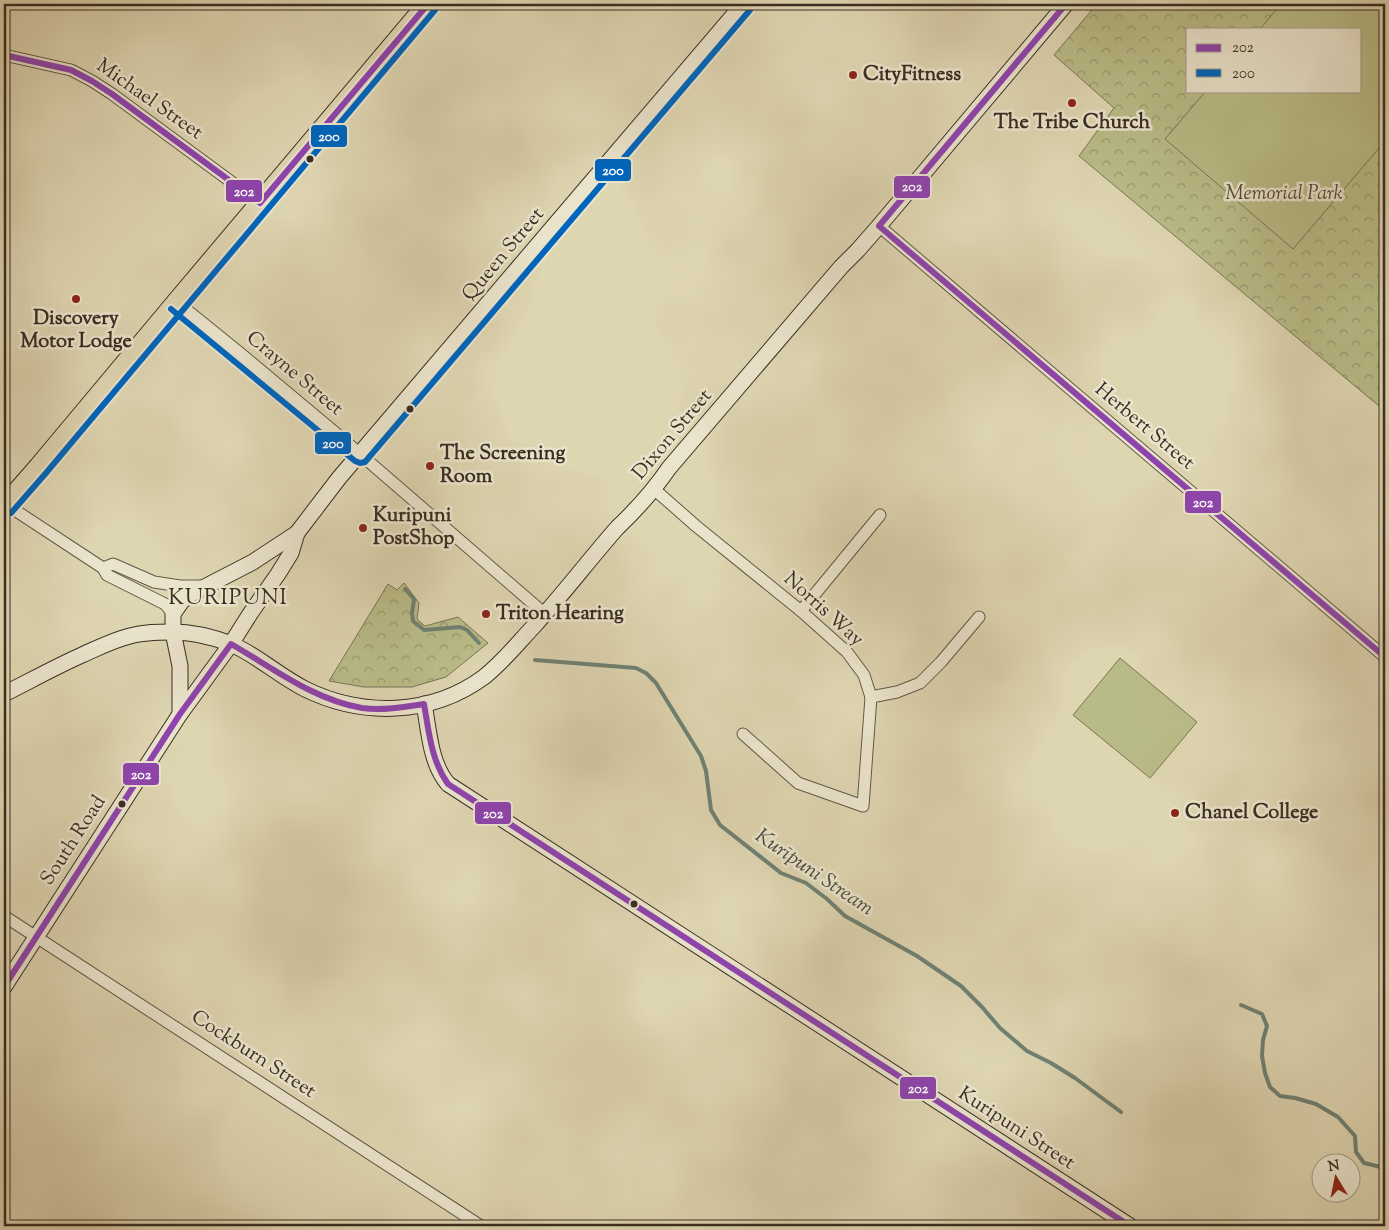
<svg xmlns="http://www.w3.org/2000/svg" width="1389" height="1230" viewBox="0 0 1389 1230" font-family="'Sorts Mill Goudy',serif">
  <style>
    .park { fill: url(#park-crowns); stroke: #797455; fill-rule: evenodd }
    .garden { fill: #b9bb87; stroke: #797455 }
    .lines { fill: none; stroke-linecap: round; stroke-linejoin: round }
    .stream { stroke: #708173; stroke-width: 4 }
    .street-casing { stroke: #625846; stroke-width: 13 }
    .secondary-casing { stroke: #392e23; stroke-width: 17 }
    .highway-casing { stroke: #392e23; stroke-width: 22 }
    .street { stroke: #eae4cc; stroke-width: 11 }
    .secondary { stroke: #eae4cc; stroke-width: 15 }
    .highway { stroke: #ded5b1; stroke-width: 20 }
    .bus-1-casing { stroke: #eae4cc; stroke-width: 10 }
    .bus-2-casing { stroke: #eae4cc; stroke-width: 10 }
    .bus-1 { stroke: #8e44ad; stroke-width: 6 }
    .bus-2 { stroke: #0065bd; stroke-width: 6 }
    .poi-dot { fill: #8f2418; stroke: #eae4cc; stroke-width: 2 }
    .bus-dot { fill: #392e23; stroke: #eae4cc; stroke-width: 2 }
    .labels { text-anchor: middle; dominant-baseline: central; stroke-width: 5; stroke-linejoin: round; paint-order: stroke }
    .poi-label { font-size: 20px; font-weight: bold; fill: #392e23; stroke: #eae4cc; text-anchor: start }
    .street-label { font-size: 20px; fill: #392e23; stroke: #eae4cc }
    .park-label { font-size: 20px; font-style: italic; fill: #534a37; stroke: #eae4cc }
    .water-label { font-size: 21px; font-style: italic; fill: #4b4a3e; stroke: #eae4cc }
    .quarter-label { font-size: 22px; letter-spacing: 1px; fill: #392e23; stroke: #eae4cc }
    .line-badge { stroke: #eae4cc; stroke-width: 2 }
    .badge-label { font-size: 14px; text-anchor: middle; font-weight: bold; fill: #fff }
  </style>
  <defs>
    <pattern id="park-crowns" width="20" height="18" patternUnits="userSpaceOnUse" patternTransform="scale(1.25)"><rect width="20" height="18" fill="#b9bb87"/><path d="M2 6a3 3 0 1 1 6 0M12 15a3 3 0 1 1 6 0" fill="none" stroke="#97986e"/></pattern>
  </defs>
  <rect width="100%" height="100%" fill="#ded5b1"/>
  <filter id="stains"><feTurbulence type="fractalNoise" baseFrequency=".004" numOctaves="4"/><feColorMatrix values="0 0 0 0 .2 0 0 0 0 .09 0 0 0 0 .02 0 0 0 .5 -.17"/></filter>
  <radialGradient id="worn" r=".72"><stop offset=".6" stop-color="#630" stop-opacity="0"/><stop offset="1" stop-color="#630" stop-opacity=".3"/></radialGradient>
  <g class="park">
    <path d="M1097 4H1385V411L1079 156 1114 108 1054 55ZM1188 29H1360V91H1188Z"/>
    <polygon points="404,583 419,603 417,619 425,626 458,617 488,643 446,677 412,687 364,687 329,681 388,584 397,590"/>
  </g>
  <g class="garden">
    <polygon points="1281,4 1385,4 1385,141 1293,249 1165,139 1206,91 1360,91 1360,29 1260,29"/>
    <polygon points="1120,658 1197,722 1150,778 1073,715"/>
  </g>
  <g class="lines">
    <g class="stream">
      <polyline points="405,589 414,599 412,613 413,621 424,630 460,627 467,630 479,643"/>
      <polyline points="535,660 636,668 646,673 656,683 701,756 706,771 711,810 720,825 781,873 806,883 827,899 845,916 917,956 961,986 982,1007 1000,1028 1027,1051 1051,1063 1075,1078 1121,1112"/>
      <polyline points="1241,1005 1262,1014 1267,1026 1263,1040 1262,1056 1265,1073 1270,1087 1280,1096 1295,1098 1316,1104 1338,1117 1355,1136 1356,1152 1364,1163 1385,1168"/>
    </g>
    <g class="street-casing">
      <g id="street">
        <polyline points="4,55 71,70 92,81 112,94 260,203"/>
        <polyline points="879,226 1385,657"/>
        <polyline points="177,302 240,353 338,435 545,614"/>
        <polyline points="654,489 696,526 801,611 847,652 864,675 871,697 863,806 798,783 743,734"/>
        <polyline points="4,503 103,568 107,575 165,604 173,614"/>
        <polyline points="103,568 113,564 154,582 180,586 204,586"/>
        <polyline points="801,611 880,515"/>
        <polyline points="871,697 897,692 920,683 941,662 979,617"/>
        <polyline points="4,916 481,1226"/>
      </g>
    </g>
    <g class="secondary-casing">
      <g id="secondary">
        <path d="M4 694C30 681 55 667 82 655 98 648 113 640 130 636 144 632 158 632 172 632 191 632 213 637 231 644 257 655 279 676 305 689 362 717 431 716 484 677 503 662 518 643 534 626 563 594 589 560 617 528 637 509 654 490 669 468L841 267 858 250 879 226 1066 4"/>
        <path d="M424 704C429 730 430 763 448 784L1130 1226"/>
        <polyline points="180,714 180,666 173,632 173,614 182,601 191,594 253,562 297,533"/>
        <polyline points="4,987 180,714 231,644 250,614 278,574 291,553 297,533 339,478 743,4"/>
      </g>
    </g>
    <g class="highway-casing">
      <polyline id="highway" points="4,507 39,467 177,302 428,4"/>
    </g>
    <use href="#street" class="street"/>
    <use href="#secondary" class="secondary"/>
    <use href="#highway" class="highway"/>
    <g class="bus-1-casing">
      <g id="bus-1">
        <polyline points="1066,4 879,226 1385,657"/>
        <polyline points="4,55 71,70 92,81 112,94 260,203 428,4"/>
        <path d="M4 987 180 714 231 644C273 668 314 700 362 708 383 711 404 707 424 704 429 732 431 760 448 784L1130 1226"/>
      </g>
    </g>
    <g class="bus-2-casing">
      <g id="bus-2">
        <polyline points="171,309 355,461 360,463 365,462 750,10"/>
        <polyline points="11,513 46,473 435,10"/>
      </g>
    </g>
    <use href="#bus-1" class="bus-1"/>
    <use href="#bus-2" class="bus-2"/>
  </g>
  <g class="poi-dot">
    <circle cx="853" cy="75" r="5"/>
    <circle cx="1072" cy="103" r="5"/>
    <circle cx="76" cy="299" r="5"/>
    <circle cx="430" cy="466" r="5"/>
    <circle cx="363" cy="528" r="5"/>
    <circle cx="486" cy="614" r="5"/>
    <circle cx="1175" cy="813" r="5"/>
  </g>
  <g class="bus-dot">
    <circle cx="310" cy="159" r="4.5"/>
    <circle cx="410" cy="409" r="4.5"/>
    <circle cx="122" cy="804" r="4.5"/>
    <circle cx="634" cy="904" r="4.5"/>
  </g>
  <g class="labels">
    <g class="poi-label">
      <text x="863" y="75">CityFitness</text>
      <text x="1072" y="123" text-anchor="middle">The Tribe Church</text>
      <text x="76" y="319" text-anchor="middle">Discovery<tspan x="76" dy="23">Motor Lodge</tspan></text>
      <text x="440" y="454">The Screening<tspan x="440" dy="23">Room</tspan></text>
      <text x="373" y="516">Kuripuni<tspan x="373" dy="23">PostShop</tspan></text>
      <text x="496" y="614">Triton Hearing</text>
      <text x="1185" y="813">Chanel College</text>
    </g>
    <g class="street-label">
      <text transform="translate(149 100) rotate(35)">Michael Street</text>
      <text transform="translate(504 255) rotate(-50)">Queen Street</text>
      <text transform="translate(294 374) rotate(40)">Crayne Street</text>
      <text transform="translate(1144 427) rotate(40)">Herbert Street</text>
      <text transform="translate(673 435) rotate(-50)">Dixon Street</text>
      <text transform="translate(823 610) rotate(42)">Norris Way</text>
      <text transform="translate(74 841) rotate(-57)">South Road</text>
      <text transform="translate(253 1055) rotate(33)">Cockburn Street</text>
      <text transform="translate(1016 1129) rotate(33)">Kuripuni Street</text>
    </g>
    <g class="park-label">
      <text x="1284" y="194">Memorial Park</text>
    </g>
    <g class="water-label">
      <text transform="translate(814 873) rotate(34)">Kurīpuni Stream</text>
    </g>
    <g class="quarter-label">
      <text x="228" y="599">KURIPUNI</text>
    </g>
  </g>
  <g class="line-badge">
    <rect x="310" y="124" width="38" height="24" rx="5" fill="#0065bd"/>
    <rect x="594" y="158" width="38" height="24" rx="5" fill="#0065bd"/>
    <rect x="893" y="175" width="38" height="24" rx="5" fill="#8e44ad"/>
    <rect x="225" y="179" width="38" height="24" rx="5" fill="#8e44ad"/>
    <rect x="314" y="431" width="38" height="24" rx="5" fill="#0065bd"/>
    <rect x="1184" y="490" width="38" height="24" rx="5" fill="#8e44ad"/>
    <rect x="122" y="762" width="38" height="24" rx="5" fill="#8e44ad"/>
    <rect x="474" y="801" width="38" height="24" rx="5" fill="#8e44ad"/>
    <rect x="899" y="1076" width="38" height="24" rx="5" fill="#8e44ad"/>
  </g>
  <g class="badge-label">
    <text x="329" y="141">200</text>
    <text x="613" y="175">200</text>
    <text x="912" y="191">202</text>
    <text x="244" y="196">202</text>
    <text x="333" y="448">200</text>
    <text x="1203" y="507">202</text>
    <text x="141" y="779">202</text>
    <text x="493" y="818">202</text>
    <text x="918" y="1093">202</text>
  </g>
  <rect width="1389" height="1230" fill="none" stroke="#ded5b1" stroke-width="20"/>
  <rect x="5" y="5" width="1379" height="1220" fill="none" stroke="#392e23" stroke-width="2.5"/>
  <rect x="10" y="10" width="1369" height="1210" fill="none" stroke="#392e23"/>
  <rect x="1186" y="28" width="175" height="65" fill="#eae4cc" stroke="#a39b88"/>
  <rect x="1196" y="44" width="25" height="8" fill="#8e44ad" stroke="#a39b88"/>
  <text x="1232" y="52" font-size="15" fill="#392e23">202</text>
  <rect x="1196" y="69" width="25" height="8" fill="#0065bd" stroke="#a39b88"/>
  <text x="1232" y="78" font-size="15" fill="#392e23">200</text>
  <g transform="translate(1336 1178) rotate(350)"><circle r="24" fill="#eae4cc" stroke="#a39b88"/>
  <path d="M0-4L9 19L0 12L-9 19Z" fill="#8f2418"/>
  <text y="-8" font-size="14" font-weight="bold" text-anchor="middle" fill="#392e23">N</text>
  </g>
  <rect width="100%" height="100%" filter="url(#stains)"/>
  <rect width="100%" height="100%" fill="url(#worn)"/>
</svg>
